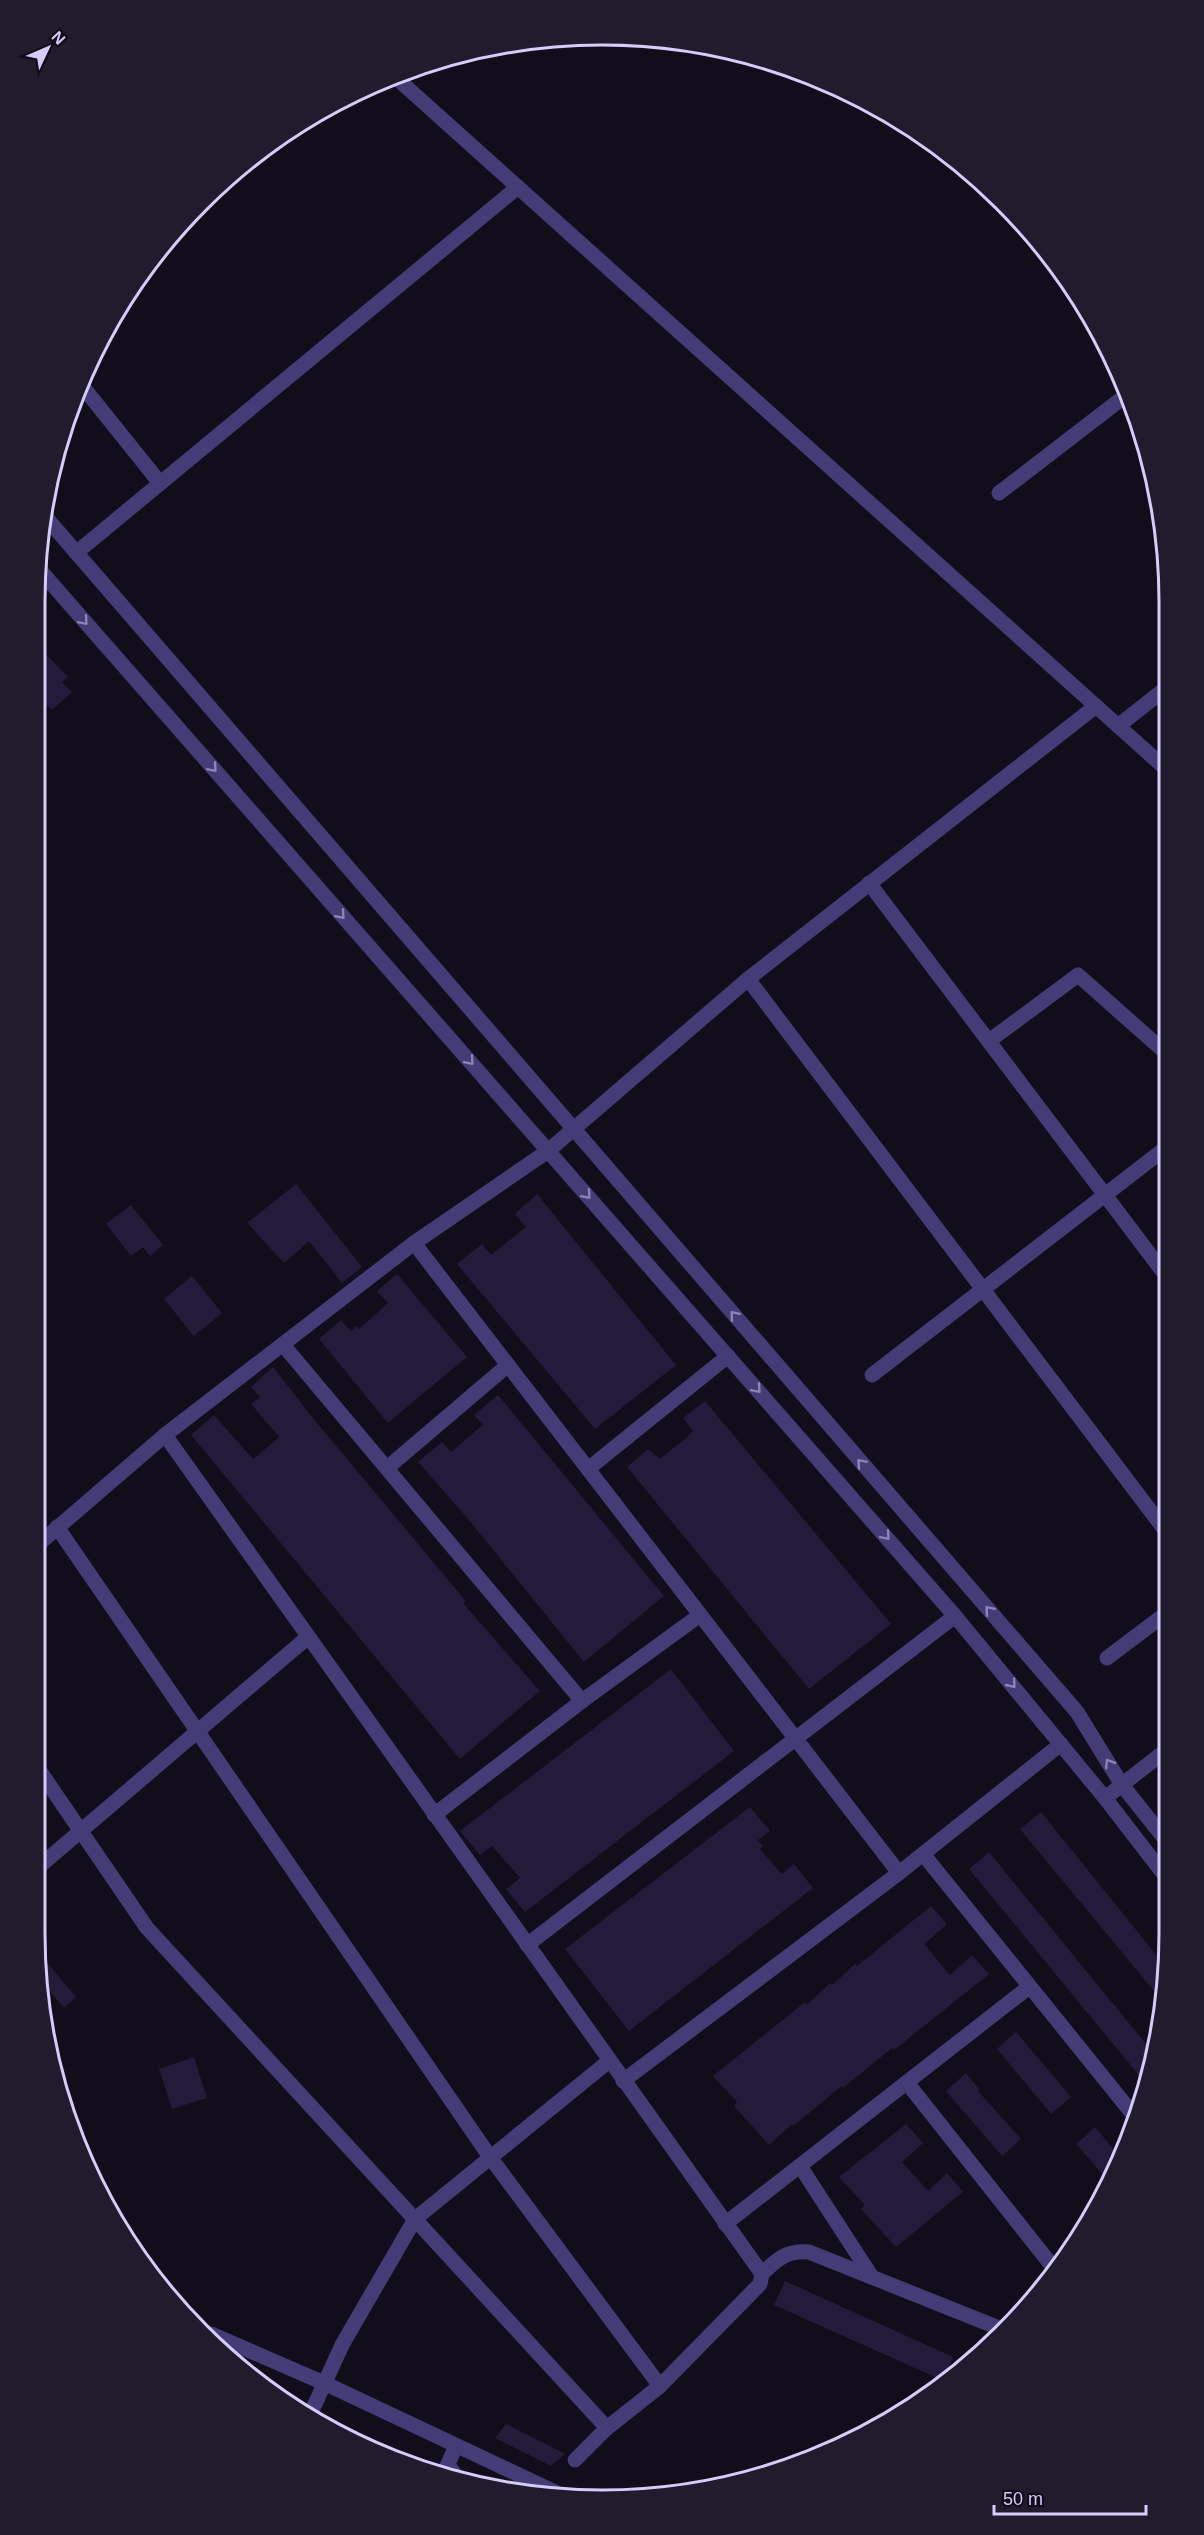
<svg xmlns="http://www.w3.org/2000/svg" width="1204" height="2535" viewBox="0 0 1204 2535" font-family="Arial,sans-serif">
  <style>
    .building { fill: #241b3a }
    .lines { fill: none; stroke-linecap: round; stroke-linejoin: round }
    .minor { stroke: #443c76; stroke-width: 15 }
    .tertiary { stroke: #443c76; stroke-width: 15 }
    .oneway { stroke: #8d84b8 }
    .rim { fill: none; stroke: #d6ccfa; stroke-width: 3 }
  </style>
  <rect width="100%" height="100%" fill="#110d1b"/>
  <g class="building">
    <polygon points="34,642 68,677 62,682 72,692 52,710 34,692"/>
    <polygon points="296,1184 362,1267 342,1283 309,1241 284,1263 247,1223"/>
    <polygon points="537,1194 676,1365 595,1429 457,1264 482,1244 491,1255 526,1227 515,1214"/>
    <polygon points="131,1205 163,1245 150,1256 143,1247 131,1256 106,1224"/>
    <polygon points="397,1274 467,1357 388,1423 319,1339 341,1320 351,1331 357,1326 359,1329 388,1303 377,1291"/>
    <polygon points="192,1276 222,1313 194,1336 164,1299"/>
    <polygon points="273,1367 316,1422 466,1601 463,1603 540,1691 460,1759 191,1435 214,1415 253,1459 279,1437 251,1404 260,1397 251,1387"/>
    <polygon points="498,1395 664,1596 584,1662 469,1520 418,1462 442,1442 451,1452 483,1425 474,1415"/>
    <polygon points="705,1401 891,1624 809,1689 627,1467 648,1449 660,1459 687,1437 693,1431 683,1418"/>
    <polygon points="671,1669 734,1751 525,1912 506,1889 520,1878 492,1846 480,1855 460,1831"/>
    <polygon points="750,1807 770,1831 758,1840 763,1846 760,1849 782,1874 794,1864 813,1888 629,2031 565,1949"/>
    <polygon points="1041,1812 1166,1967 1163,2002 1020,1829"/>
    <polygon points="989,1852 1155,2055 1146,2084 969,1869"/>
    <polygon points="931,1906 947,1924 924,1944 950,1975 972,1955 989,1974 894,2050 892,2048 843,2088 842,2086 793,2126 792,2124 769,2145 734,2106 737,2102 713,2076 805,2002 807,2005 830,1983 832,1985 855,1964 857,1966"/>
    <polygon points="38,1952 76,1997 64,2008 43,1983"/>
    <polygon points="1016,2032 1071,2097 1051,2114 997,2049"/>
    <polygon points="194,2057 207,2098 172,2109 159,2069"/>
    <polygon points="966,2073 980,2090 978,2091 1021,2139 1002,2156 946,2091"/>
    <polygon points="906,2124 923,2143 902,2162 928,2191 947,2173 963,2192 896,2247 861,2209 865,2205 839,2177"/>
    <polygon points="1095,2127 1121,2158 1108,2180 1076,2144"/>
    <polygon points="785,2281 953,2357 942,2380 774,2305"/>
    <polygon points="506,2424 552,2447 565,2454 551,2466 495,2438"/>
  </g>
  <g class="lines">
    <g class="minor">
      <polyline points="393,75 1165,768"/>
      <polyline points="79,382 160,483"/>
      <polyline points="999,493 1129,393"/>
      <polyline points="76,553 518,187"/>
      <polyline points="36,585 46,577"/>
      <polyline points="1118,726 1165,689"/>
      <polyline points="869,883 1167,1277"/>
      <polyline points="748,979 1168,1534"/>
      <polyline points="989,1041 1078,975 1166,1053"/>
      <polyline points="414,1243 899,1873"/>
      <polyline points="284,1346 582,1701 434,1815"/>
      <polyline points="872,1375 1167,1147"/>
      <polyline points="165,1435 762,2274 760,2284 660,2386 607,2428 575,2460"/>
      <polyline points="387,1468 508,1365"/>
      <polyline points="588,1469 728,1356"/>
      <polyline points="57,1527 490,2157 660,2386"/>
      <polyline points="35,1547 165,1435 414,1243 548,1151 748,979 1096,706"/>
      <polyline points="1107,1658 1168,1612"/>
      <polyline points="582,1701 700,1615"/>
      <polyline points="35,1764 147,1928 607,2428"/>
      <polyline points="1105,1798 1169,1748"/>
      <polyline points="923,1854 1136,2118"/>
      <polyline points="35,1870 308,1637"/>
      <polyline points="527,1945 955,1616"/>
      <polyline points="623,2081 899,1873 1061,1744"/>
      <polyline points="908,2084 1053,2267"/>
      <polyline points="800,2166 872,2277"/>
      <polyline points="725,2224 1029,1987"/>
      <path d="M762 2274C777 2259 787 2250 809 2252L1004 2330"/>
      <polyline points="211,2334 324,2383 555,2492"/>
      <polyline points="309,2417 342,2345 415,2219 609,2061"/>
      <polyline points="448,2465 459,2480"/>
      <polyline points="443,2475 456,2446"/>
    </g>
    <g class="tertiary">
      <polyline points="43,514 1077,1712 1122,1785 1169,1844"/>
      <polyline points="38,568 955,1616 1105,1798 1169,1881"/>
    </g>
  </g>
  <defs><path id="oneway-chevron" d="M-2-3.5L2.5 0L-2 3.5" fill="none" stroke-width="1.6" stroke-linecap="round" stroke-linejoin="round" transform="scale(1.5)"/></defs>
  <g class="oneway">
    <use href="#oneway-chevron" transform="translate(84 621) rotate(49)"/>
    <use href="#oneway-chevron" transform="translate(213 768) rotate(49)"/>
    <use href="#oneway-chevron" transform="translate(341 915) rotate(49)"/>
    <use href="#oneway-chevron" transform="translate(470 1061) rotate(49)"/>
    <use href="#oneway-chevron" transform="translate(587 1195) rotate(49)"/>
    <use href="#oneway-chevron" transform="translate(734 1315) rotate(-131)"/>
    <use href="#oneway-chevron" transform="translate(757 1389) rotate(49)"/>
    <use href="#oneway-chevron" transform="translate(861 1463) rotate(-131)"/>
    <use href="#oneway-chevron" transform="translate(886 1536) rotate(49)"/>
    <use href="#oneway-chevron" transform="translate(989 1610) rotate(-131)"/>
    <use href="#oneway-chevron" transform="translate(1012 1684) rotate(51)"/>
    <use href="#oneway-chevron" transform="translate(1109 1763) rotate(-122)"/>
  </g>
  <path d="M0 0H1204V2535H0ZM602 45H602A557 557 0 0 1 1159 602V1933A557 557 0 0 1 602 2490H602A557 557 0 0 1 45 1933V602A557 557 0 0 1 602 45Z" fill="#211c2d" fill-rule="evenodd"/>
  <path class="rim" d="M602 45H602A557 557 0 0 1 1159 602V1933A557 557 0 0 1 602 2490H602A557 557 0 0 1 45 1933V602A557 557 0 0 1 602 45Z"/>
  <g transform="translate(48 48) rotate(46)" stroke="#110d1b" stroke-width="4.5" paint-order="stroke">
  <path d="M0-4.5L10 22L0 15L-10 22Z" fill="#d6ccfa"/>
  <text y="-9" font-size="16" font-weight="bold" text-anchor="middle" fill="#d6ccfa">N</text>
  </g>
  <path d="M994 2505v9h152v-9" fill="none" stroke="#d6ccfa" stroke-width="3"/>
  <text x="1003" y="2505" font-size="18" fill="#d6ccfa" stroke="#110d1b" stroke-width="4.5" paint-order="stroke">50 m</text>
</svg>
